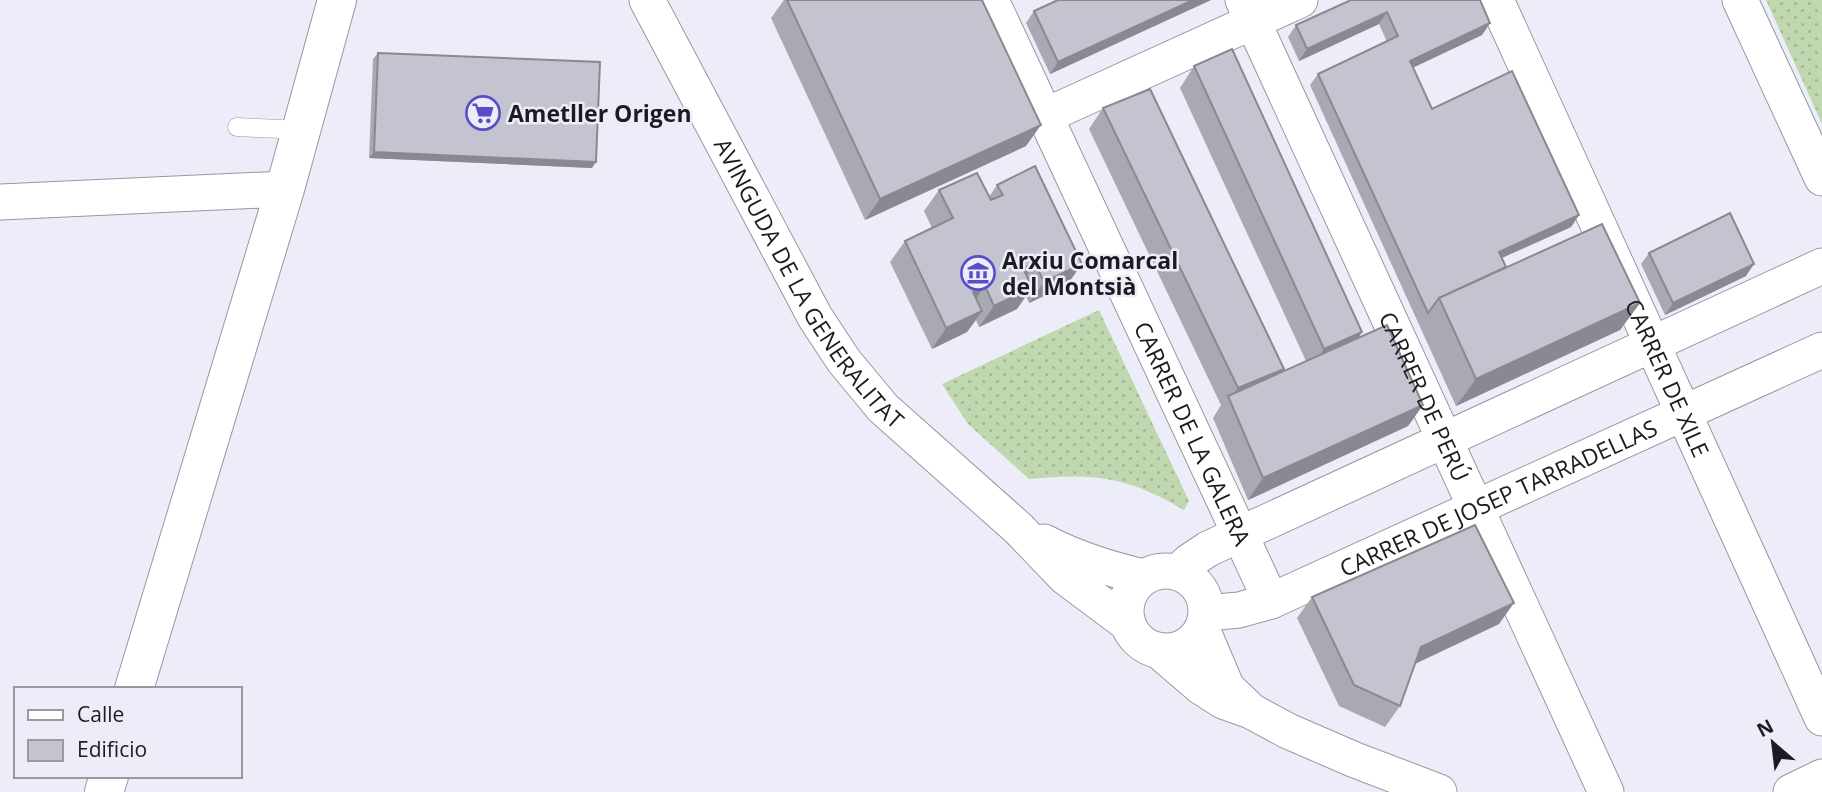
<svg xmlns="http://www.w3.org/2000/svg" width="1822" height="792" viewBox="0 0 1822 792" font-family="'Open Sans',sans-serif">
  <style>
    .grass { fill: url(#grass-dots) }
    .lines { fill: none; stroke-linecap: round; stroke-linejoin: round }
    .service-casing { stroke: #9798a3; stroke-width: 19 }
    .minor-casing { stroke: #9798a3; stroke-width: 37 }
    .tertiary-casing { stroke: #9798a3; stroke-width: 40 }
    .service { stroke: #fff; stroke-width: 18 }
    .minor { stroke: #fff; stroke-width: 35 }
    .tertiary { stroke: #fff; stroke-width: 38 }
    .wall { fill: #a8a9b2 }
    .shaded-wall { fill: #888991 }
    .building { fill: #c3c4cf; stroke: #888991; stroke-width: 2 }
    .labels { text-anchor: middle; dominant-baseline: central; stroke-width: 5; stroke-linejoin: round; paint-order: stroke }
    .poi-label { font-size: 23px; font-weight: bold; fill: #1c1c20; stroke: #ecedf9; text-anchor: start }
    .street-label { font-size: 23px; fill: #1c1c20; stroke: #ecedf9 }
  </style>
  <defs>
    <pattern id="grass-dots" width="8" height="8" patternUnits="userSpaceOnUse" patternTransform="scale(1.75)"><rect width="8" height="8" fill="#bfd8af"/><path d="M2 2h.1M6 6h.1" fill="none" stroke="#a4b996" stroke-width="1.8" stroke-linecap="round"/></pattern>
  </defs>
  <rect width="100%" height="100%" fill="#ecedf9"/>
  <g class="grass">
    <polygon points="1766,0 1822,0 1822,124"/>
    <path d="M1099 310 1189 501 1184 510C1127 476 1094 473 1029 479L968 424 942 384Z"/>
  </g>
  <g class="lines">
    <g class="service-casing">
      <polyline id="service" points="237,127 301,130"/>
    </g>
    <g class="minor-casing">
      <g id="minor">
        <path id="s1" d="M647 0 815 317 844 361 883 408 1019 529 1065 577 1128 624"/>
        <path id="s2" d="M991 0 1271 601"/>
        <path id="s3" d="M1243 0 1606 792"/>
        <path id="s4" d="M1496 0 1822 718"/>
        <polyline points="1740,0 1822,178"/>
        <polyline points="1045,116 1300,0"/>
        <polyline points="0,202 285,189"/>
        <path d="M1044 542C1077 559 1108 569 1144 577"/>
        <circle cx="1166" cy="611" r="40"/>
        <polyline points="1178,572 1190,561 1208,549 1822,266"/>
        <path id="s5" d="M1207 613 1239 610 1271 601 1822 350"/>
        <polyline points="1202,629 1227,688 1247,707"/>
        <polyline points="1158,650 1201,687 1223,701 1251,711 1288,731 1355,760 1439,792"/>
        <polyline points="1791,792 1822,777"/>
      </g>
    </g>
    <g class="tertiary-casing">
      <g id="tertiary">
        <polyline points="134,689 285,189 337,0"/>
        <polyline points="104,792 109,776"/>
      </g>
    </g>
    <use href="#service" class="service"/>
    <use href="#minor" class="minor"/>
    <use href="#tertiary" class="tertiary"/>
  </g>
  <g class="wall">
    <polygon points="784,0 982,0 1026,146 865,220 771,18"/>
    <polygon points="1058,0 1211,0 1050,74 1026,23 1034,11"/>
    <polygon points="1351,0 1490,23 1482,35 1413,67 1432,109 1579,215 1571,227 1502,258 1506,267 1640,303 1620,330 1456,406 1310,85 1318,74 1387,42 1379,24 1299,61 1288,37 1296,25"/>
    <polygon points="378,53 592,168 369,158 373,59"/>
    <polygon points="1194,66 1362,332 1358,338 1423,405 1408,426 1248,500 1213,418 1221,405 1089,129 1103,108 1281,372 1306,361 1180,88"/>
    <polygon points="997,185 1067,285 1029,303 1026,296 1017,309 979,327 976,320 967,332 932,349 890,262 905,241 932,228 924,211 939,190 989,197"/>
    <polygon points="1649,253 1746,276 1665,315 1641,264"/>
    <polygon points="1312,597 1499,624 1415,664 1400,706 1385,727 1339,706 1297,618"/>
  </g>
  <g class="shaded-wall">
    <polygon points="1193,0 1211,0 1050,74 1058,62"/>
    <polygon points="1387,12 1379,24 1299,61 1307,49"/>
    <polygon points="1490,23 1482,35 1402,73 1410,61"/>
    <polygon points="1041,125 1026,146 865,220 880,199"/>
    <polygon points="374,152 596,162 592,168 369,158"/>
    <polygon points="1579,215 1571,227 1490,263 1499,252"/>
    <polygon points="1035,263 1020,284 1023,268"/>
    <polygon points="1082,264 1067,285 1029,303 1044,282"/>
    <polygon points="1754,264 1746,276 1665,315 1673,303"/>
    <polygon points="985,286 970,307 973,292"/>
    <polygon points="1032,287 1017,309 979,327 994,306"/>
    <polygon points="1640,303 1620,330 1456,406 1476,379"/>
    <polygon points="982,311 967,332 932,349 946,328"/>
    <polygon points="1362,332 1348,353 1310,370 1324,349"/>
    <polygon points="1284,369 1269,390 1229,400 1238,388"/>
    <polygon points="1423,405 1408,426 1248,500 1263,478"/>
    <polygon points="1514,603 1499,624 1406,668 1421,647"/>
  </g>
  <g class="building">
    <polygon points="787,0 982,0 1041,125 880,199"/>
    <polygon points="1058,0 1193,0 1058,62 1034,11"/>
    <polygon points="1351,0 1480,0 1490,23 1410,61 1432,109 1512,71 1579,215 1499,252 1506,267 1439,298 1428,313 1318,74 1398,36 1387,12 1307,49 1296,25"/>
    <polygon points="1232,49 1362,332 1324,349 1194,66"/>
    <polygon points="378,53 600,62 596,162 374,152"/>
    <polygon points="1150,89 1284,369 1238,388 1103,108"/>
    <polygon points="1035,166 1082,264 1044,282 1035,263 1023,268 1032,287 994,306 985,286 973,292 982,311 946,328 905,241 953,218 939,190 977,173 991,200 1003,195 997,185"/>
    <polygon points="1730,213 1754,264 1673,303 1649,253"/>
    <polygon points="1602,224 1640,303 1476,379 1439,298"/>
    <polygon points="1387,325 1423,405 1263,478 1228,396"/>
    <polygon points="1475,525 1514,603 1421,647 1400,706 1354,685 1312,597"/>
  </g>
  <defs>
    <g id="supermarket-ring" transform="scale(1.75)"><circle r="9.5" fill="#ecedf9" stroke="#584fc7" stroke-width="1.5"/><path d="M-6-5.5h2.5l.6 2H6L4.5 2H-2.5L-4.4-4H-6ZM-1.5 3.2a1.3 1.3 0 1 0 .1 0ZM3 3.2a1.3 1.3 0 1 0 .1 0Z" fill="#584fc7"/></g>
    <g id="museum-ring" transform="scale(1.75)"><circle r="9.5" fill="#ecedf9" stroke="#584fc7" stroke-width="1.5"/><path d="M0-6L6-3V-2H-6V-3ZM-5-1h2V3h-2ZM-1-1h2V3h-2ZM3-1h2V3H3ZM-6 4H6V6H-6Z" fill="#584fc7"/></g>
  </defs>
  <g fill-rule="evenodd">
    <use href="#supermarket-ring" x="483" y="113"/>
    <use href="#museum-ring" x="978" y="273"/>
  </g>
  <g class="labels">
    <g class="poi-label">
      <text x="508" y="113">Ametller Origen</text>
      <text x="1002" y="260">Arxiu Comarcal<tspan x="1002" dy="26">del Montsià</tspan></text>
    </g>
    <g class="street-label">
      <text stroke="none"><textPath href="#s1" startOffset="327">AVINGUDA DE LA GENERALITAT</textPath></text>
      <text stroke="none"><textPath href="#s4" startOffset="415">CARRER DE XILE</textPath></text>
      <text stroke="none"><textPath href="#s3" startOffset="436">CARRER DE PERÚ</textPath></text>
      <text stroke="none"><textPath href="#s2" startOffset="478">CARRER DE LA GALERA</textPath></text>
      <text stroke="none"><textPath href="#s5" startOffset="315">CARRER DE JOSEP TARRADELLAS</textPath></text>
    </g>
  </g>
  <rect x="14" y="687" width="228" height="91" fill="#ecedf9" stroke="#9999a2" stroke-width="2"/>
  <rect x="28" y="710" width="35" height="10" fill="#ffffff" stroke="#9999a2" stroke-width="2"/>
  <text x="77" y="722" font-size="21" fill="#1c1c20">Calle</text>
  <rect x="28" y="740" width="35" height="21" fill="#c3c4cf" stroke="#9999a2" stroke-width="2"/>
  <text x="77" y="757" font-size="21" fill="#1c1c20">Edificio</text>
  <g transform="translate(1773 743) rotate(332)" stroke="#ecedf9" stroke-width="5" paint-order="stroke">
  <path d="M0-5L12 26L0 18L-12 26Z" fill="#1c1c20"/>
  <text y="-10" font-size="19" font-weight="bold" text-anchor="middle" fill="#1c1c20">N</text>
  </g>
</svg>
